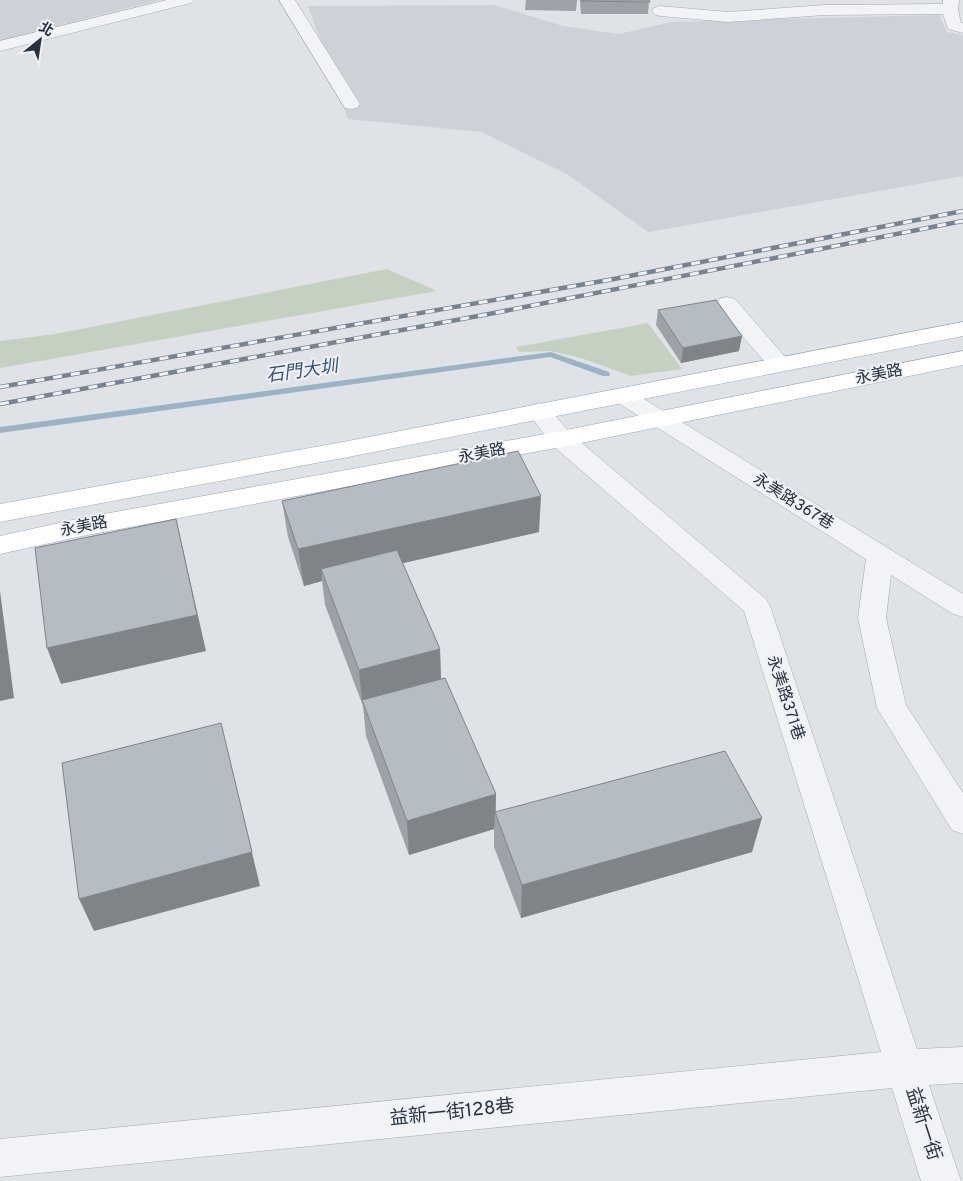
<svg xmlns="http://www.w3.org/2000/svg" width="963" height="1181" viewBox="0 0 963 1181" font-family="Overpass,'Noto Sans TC',sans-serif">
  <style>
    .built { fill: #cdd2d9 }
    .green { fill: #c5d1c0 }
    .lines { fill: none; stroke-linecap: round; stroke-linejoin: round }
    .stream { fill: #9bb3c6; fill-rule: evenodd }
    .minor-casing { stroke: #a4aab1; stroke-width: 1 }
    .major-casing { stroke: #9ea8b3; stroke-width: 1 }
    .minor { fill: #f1f3f6; fill-rule: evenodd }
    .major { fill: #fff; fill-rule: evenodd }
    .rail-casing { stroke: #798390; stroke-width: 4.5 }
    .rail { stroke: #eef1f5; stroke-width: 3; stroke-dasharray: 9; stroke-linecap: butt }
    .wall { fill: #9da2a9 }
    .shaded-wall { fill: #7f8489 }
    .building { fill: #b6bcc4; stroke: #7f8489 }
    .labels { text-anchor: middle; dominant-baseline: central; stroke-width: 4; stroke-linejoin: round; paint-order: stroke }
    .street-label { font-size: 16px; fill: #28313e; stroke: #eef1f5 }
    .water-label { font-size: 18px; font-style: italic; fill: #345370; stroke: #eef1f5 }
    .near-street-label { font-size: 19px; fill: #28313e; stroke: #eef1f5 }
  </style>
  <rect width="100%" height="100%" fill="#dfe3e7"/>
  <g class="built">
    <polygon points="0,0 160,0 0,40"/>
    <polygon points="494,5 563,26 619,34 671,22 939,15 947,32 963,35 963,176 648,232 567,174 481,132 348,119 308,6"/>
  </g>
  <g class="green">
    <polygon points="387,269 437,291 0,368 0,341 55,334"/>
    <polygon points="648,323 682,369 631,376 581,358 550,351 519,352 516,347"/>
  </g>
  <g class="lines">
    <polygon class="stream" points="551,352 609,372 610,374 609,376 603,376 550,357 0,433 0,427"/>
    <g class="minor-casing">
      <g id="minor">
        <polygon points="167,0 194,0 191,3 0,51 0,41"/>
        <polygon points="279,0 295,0 360,104 357,108 351,109 345,108"/>
        <polygon points="943,0 959,0 958,10 961,23 963,23 963,33 948,29 943,14 825,15 728,22 660,16 654,14 652,11 654,8 660,6 728,12 825,5 943,4"/>
        <polygon points="727,297 735,299 787,359 790,364 787,369 779,371 771,369 719,309 716,304 719,299"/>
        <polygon points="623,389 631,391 963,594 963,617 953,614 891,575 886,618 906,705 963,793 963,834 952,830 877,708 858,618 866,559 615,401 611,396 615,391"/>
        <polygon points="539,403 547,406 570,433 766,599 770,606 917,1049 963,1047 963,1083 929,1085 961,1181 921,1181 892,1088 0,1177 0,1139 881,1052 744,611 552,445 527,411 531,406"/>
      </g>
    </g>
    <g class="major-casing">
      <g id="major">
        <polygon points="963,322 963,336 343,458 0,522 0,504 343,442"/>
        <polygon points="963,351 963,365 561,447 82,536 0,554 0,536 82,518 561,431"/>
      </g>
    </g>
    <use href="#minor" class="minor"/>
    <use href="#major" class="major"/>
    <g class="rail-casing">
      <g id="rail">
        <polyline points="0,387 614,279 963,211"/>
        <polyline points="0,404 489,314 963,221"/>
      </g>
    </g>
    <use href="#rail" class="rail"/>
  </g>
  <g class="wall">
    <polygon points="526,0 577,0 576,11 525,10"/>
    <polygon points="580,0 649,0 648,14 581,14"/>
    <polygon points="658,310 739,351 681,363 656,325"/>
    <polygon points="282,501 539,532 402,563 440,649 441,679 496,794 496,812 752,852 521,918 494,847 494,829 409,855 366,736 363,706 325,605 322,581 304,586 288,537"/>
  </g>
  <g class="shaded-wall">
    <polygon points="742,336 739,351 681,363 683,348"/>
    <polygon points="541,496 539,532 325,581 321,569 322,581 304,586 298,549"/>
    <polygon points="176,519 206,651 61,684 47,648"/>
    <polygon points="0,591 14,698 0,701"/>
    <polygon points="440,649 441,685 362,701 359,670"/>
    <polygon points="221,723 260,886 94,931 79,899"/>
    <polygon points="496,794 494,829 409,855 407,821"/>
    <polygon points="762,818 752,852 521,918 522,885"/>
  </g>
  <g class="building">
    <polygon points="581,0 649,0 650,2 581,1"/>
    <polygon points="716,300 742,336 683,348 658,310"/>
    <polygon points="518,451 541,496 298,549 282,501"/>
    <polygon points="176,519 197,615 47,648 35,548"/>
    <polygon points="397,550 440,649 359,670 321,569"/>
    <polygon points="445,678 496,794 407,821 362,700"/>
    <polygon points="221,723 252,852 79,899 62,763"/>
    <polygon points="725,751 762,818 522,885 495,812"/>
  </g>
  <g class="labels">
    <g class="street-label">
      <text transform="translate(879 375) rotate(-11)">永美路</text>
      <text transform="translate(482 454) rotate(-11)">永美路</text>
      <text transform="translate(793 502) rotate(32)">永美路367巷</text>
      <text transform="translate(84 527) rotate(-11)">永美路</text>
      <text transform="translate(785 698) rotate(72)">永美路371巷</text>
    </g>
    <g class="water-label">
      <text transform="translate(302 372) rotate(-8)">石門大圳</text>
    </g>
    <g class="near-street-label">
      <text transform="translate(452 1113) rotate(-6)">益新一街128巷</text>
      <text transform="translate(923 1124) rotate(72)">益新一街</text>
    </g>
  </g>
  <g transform="translate(40 40) rotate(30)" stroke="#eef1f5" stroke-width="4" paint-order="stroke">
  <path d="M0-4L9 19L0 12L-9 19Z" fill="#28313e"/>
  <text y="-8" font-size="14" font-weight="bold" text-anchor="middle" fill="#28313e">北</text>
  </g>
</svg>
